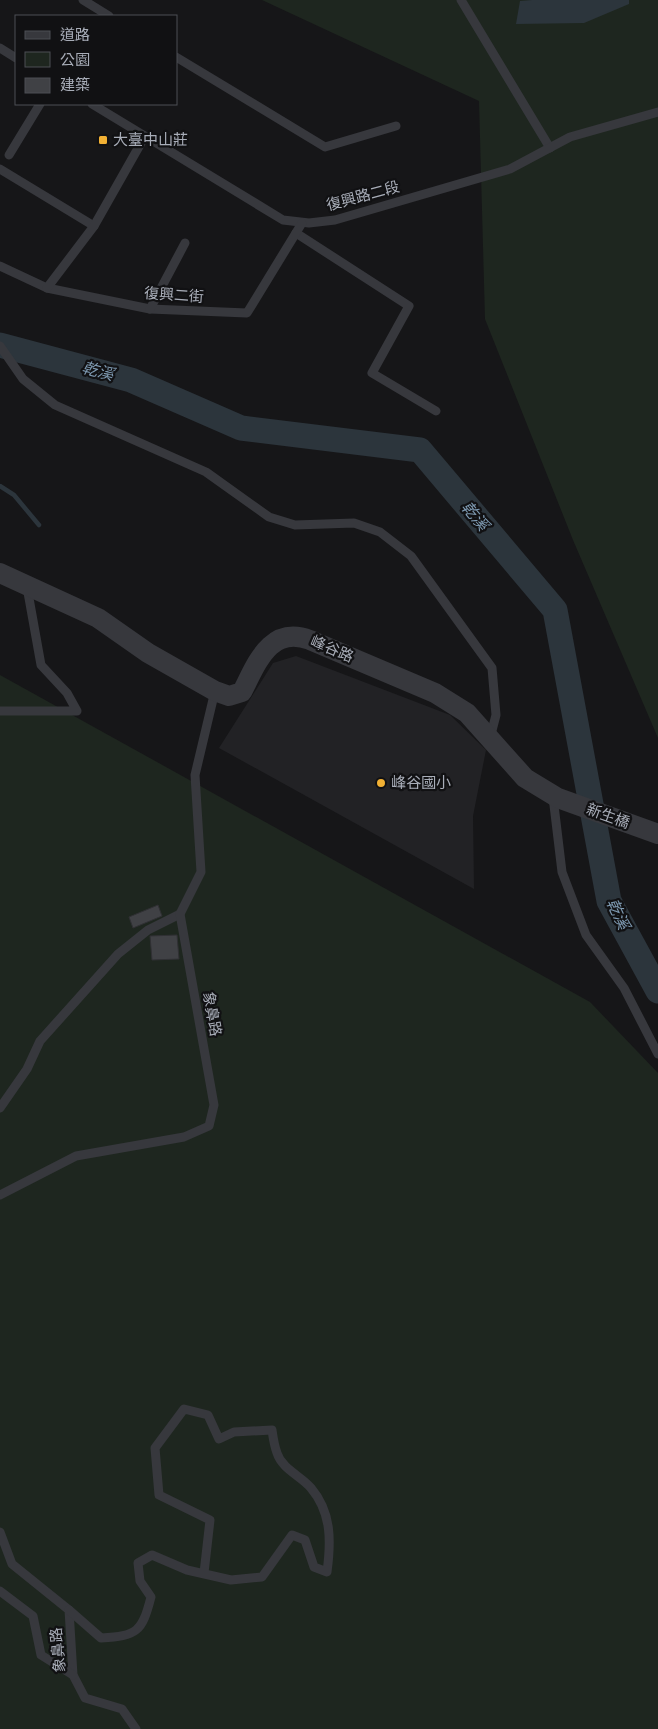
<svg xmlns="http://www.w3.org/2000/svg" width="658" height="1729" viewBox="0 0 658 1729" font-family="Roboto,'Noto Sans TC',sans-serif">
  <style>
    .built { fill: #222225 }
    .green { fill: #1e261f }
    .water { fill: #2c353c }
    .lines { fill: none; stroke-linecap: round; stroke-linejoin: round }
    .stream { stroke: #2c353c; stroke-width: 4.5 }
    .river { stroke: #2c353c; stroke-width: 25 }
    .building { fill: #404145; stroke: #303034 }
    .service { stroke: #37383d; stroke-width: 9 }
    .tertiary { stroke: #37383d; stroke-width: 20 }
    .poi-dot { fill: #f2b134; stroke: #111113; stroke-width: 2 }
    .labels { text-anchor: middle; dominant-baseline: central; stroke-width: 4.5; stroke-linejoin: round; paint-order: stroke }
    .poi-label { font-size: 15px; fill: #a8adb8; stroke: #111113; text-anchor: start }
    .street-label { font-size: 15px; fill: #a8adb8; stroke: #111113 }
    .water-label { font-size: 16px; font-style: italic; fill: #7f9bb3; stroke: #111113 }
  </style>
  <rect width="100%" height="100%" fill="#161618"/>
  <polygon class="built" points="296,656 450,715 486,750 473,816 474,889 219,748 273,663"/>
  <g class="green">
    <polygon points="262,0 658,0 658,738 573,540 485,319 479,101"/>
    <polygon points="0,675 590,1002 658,1073 658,1729 0,1729"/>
  </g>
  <polygon class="water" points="532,0 629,0 629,4 584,23 516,24 520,1"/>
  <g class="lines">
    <polyline class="stream" points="0,486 14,495 39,525"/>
    <polyline class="river" points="0,345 131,380 241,428 420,450 555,610 609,901 658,991"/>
  </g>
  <g class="building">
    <polygon points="158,905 162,916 133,928 129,917"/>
    <polygon points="177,935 179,959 152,960 150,936"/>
  </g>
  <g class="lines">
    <g class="service">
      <polyline points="83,0 109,16"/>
      <polyline points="461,0 550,148"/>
      <polyline points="0,48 16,58"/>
      <polyline points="176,57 325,147 396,126"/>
      <polyline points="92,104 283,220 309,223 335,220 510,169 570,137 658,112"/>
      <polyline points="9,155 40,104"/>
      <polyline points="0,169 94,226"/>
      <polyline points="296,233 409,306 372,373 436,411"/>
      <polyline points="0,266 47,288 150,309 247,313 302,223"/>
      <polyline points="47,288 94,226 145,136"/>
      <polyline points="150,309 185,243"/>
      <polyline points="0,346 23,379 55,405 206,472 269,517 295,525 354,523 380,532 411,556 492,668 496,715 490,738"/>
      <polyline points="0,711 77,711 67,693 41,665 27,587"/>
      <polyline points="553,797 562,872 586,935 624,988 658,1054"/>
      <polyline points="0,1108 27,1069 40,1041 118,954 148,930 180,914"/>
      <polyline points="0,1195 76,1156 184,1137 209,1126 214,1105 180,914 201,872 195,775 215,691"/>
      <polyline points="0,1532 12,1564 69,1610 73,1675 85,1698 122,1709 136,1729"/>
      <polyline points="0,1591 33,1616 41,1655 73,1675"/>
      <path d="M69 1610 101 1638C137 1636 142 1632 151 1597L140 1581 138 1563 152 1555 187 1570 231 1580 262 1577 292 1535 305 1540 314 1567 327 1572C331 1542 332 1513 311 1488 301 1476 282 1469 277 1453 274 1445 273 1437 272 1430L234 1432 219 1439 208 1415 184 1409 155 1448 159 1495 210 1520 204 1573"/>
    </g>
    <path class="tertiary" d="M0 573 98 618 148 653 215 691 229 696 242 692C257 663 270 625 310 640L435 693 467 713 525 778 558 798 658 834"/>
  </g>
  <g class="poi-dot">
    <rect x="98" y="135" width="10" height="10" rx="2.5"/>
    <circle cx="381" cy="783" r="5"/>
  </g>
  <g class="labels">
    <g class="poi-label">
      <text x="113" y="140">大臺中山莊</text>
      <text x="391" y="783">峰谷國小</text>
    </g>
    <g class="street-label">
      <text transform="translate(363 196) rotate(-15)">復興路二段</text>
      <text transform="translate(174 295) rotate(4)">復興二街</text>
      <text transform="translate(332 649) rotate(23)">峰谷路</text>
      <text transform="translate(608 816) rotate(20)">新生橋</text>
      <text transform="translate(212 1014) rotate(80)">象鼻路</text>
      <text transform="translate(58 1650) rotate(-95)">象鼻路</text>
    </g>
    <g class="water-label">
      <text transform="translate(98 371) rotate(15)">乾溪</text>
      <text transform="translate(475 516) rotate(50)">乾溪</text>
      <text transform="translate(618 914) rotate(65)">乾溪</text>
    </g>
  </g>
  <rect x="15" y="15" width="162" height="90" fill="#111113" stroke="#4d4f55"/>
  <rect x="25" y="31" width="25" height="8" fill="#37383d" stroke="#4d4f55"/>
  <text x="60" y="40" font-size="15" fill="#a8adb8">道路</text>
  <rect x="25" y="52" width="25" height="15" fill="#1e261f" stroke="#4d4f55"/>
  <text x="60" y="65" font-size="15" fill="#a8adb8">公園</text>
  <rect x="25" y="78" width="25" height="15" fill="#404145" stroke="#4d4f55"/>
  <text x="60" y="90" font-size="15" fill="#a8adb8">建築</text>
</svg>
